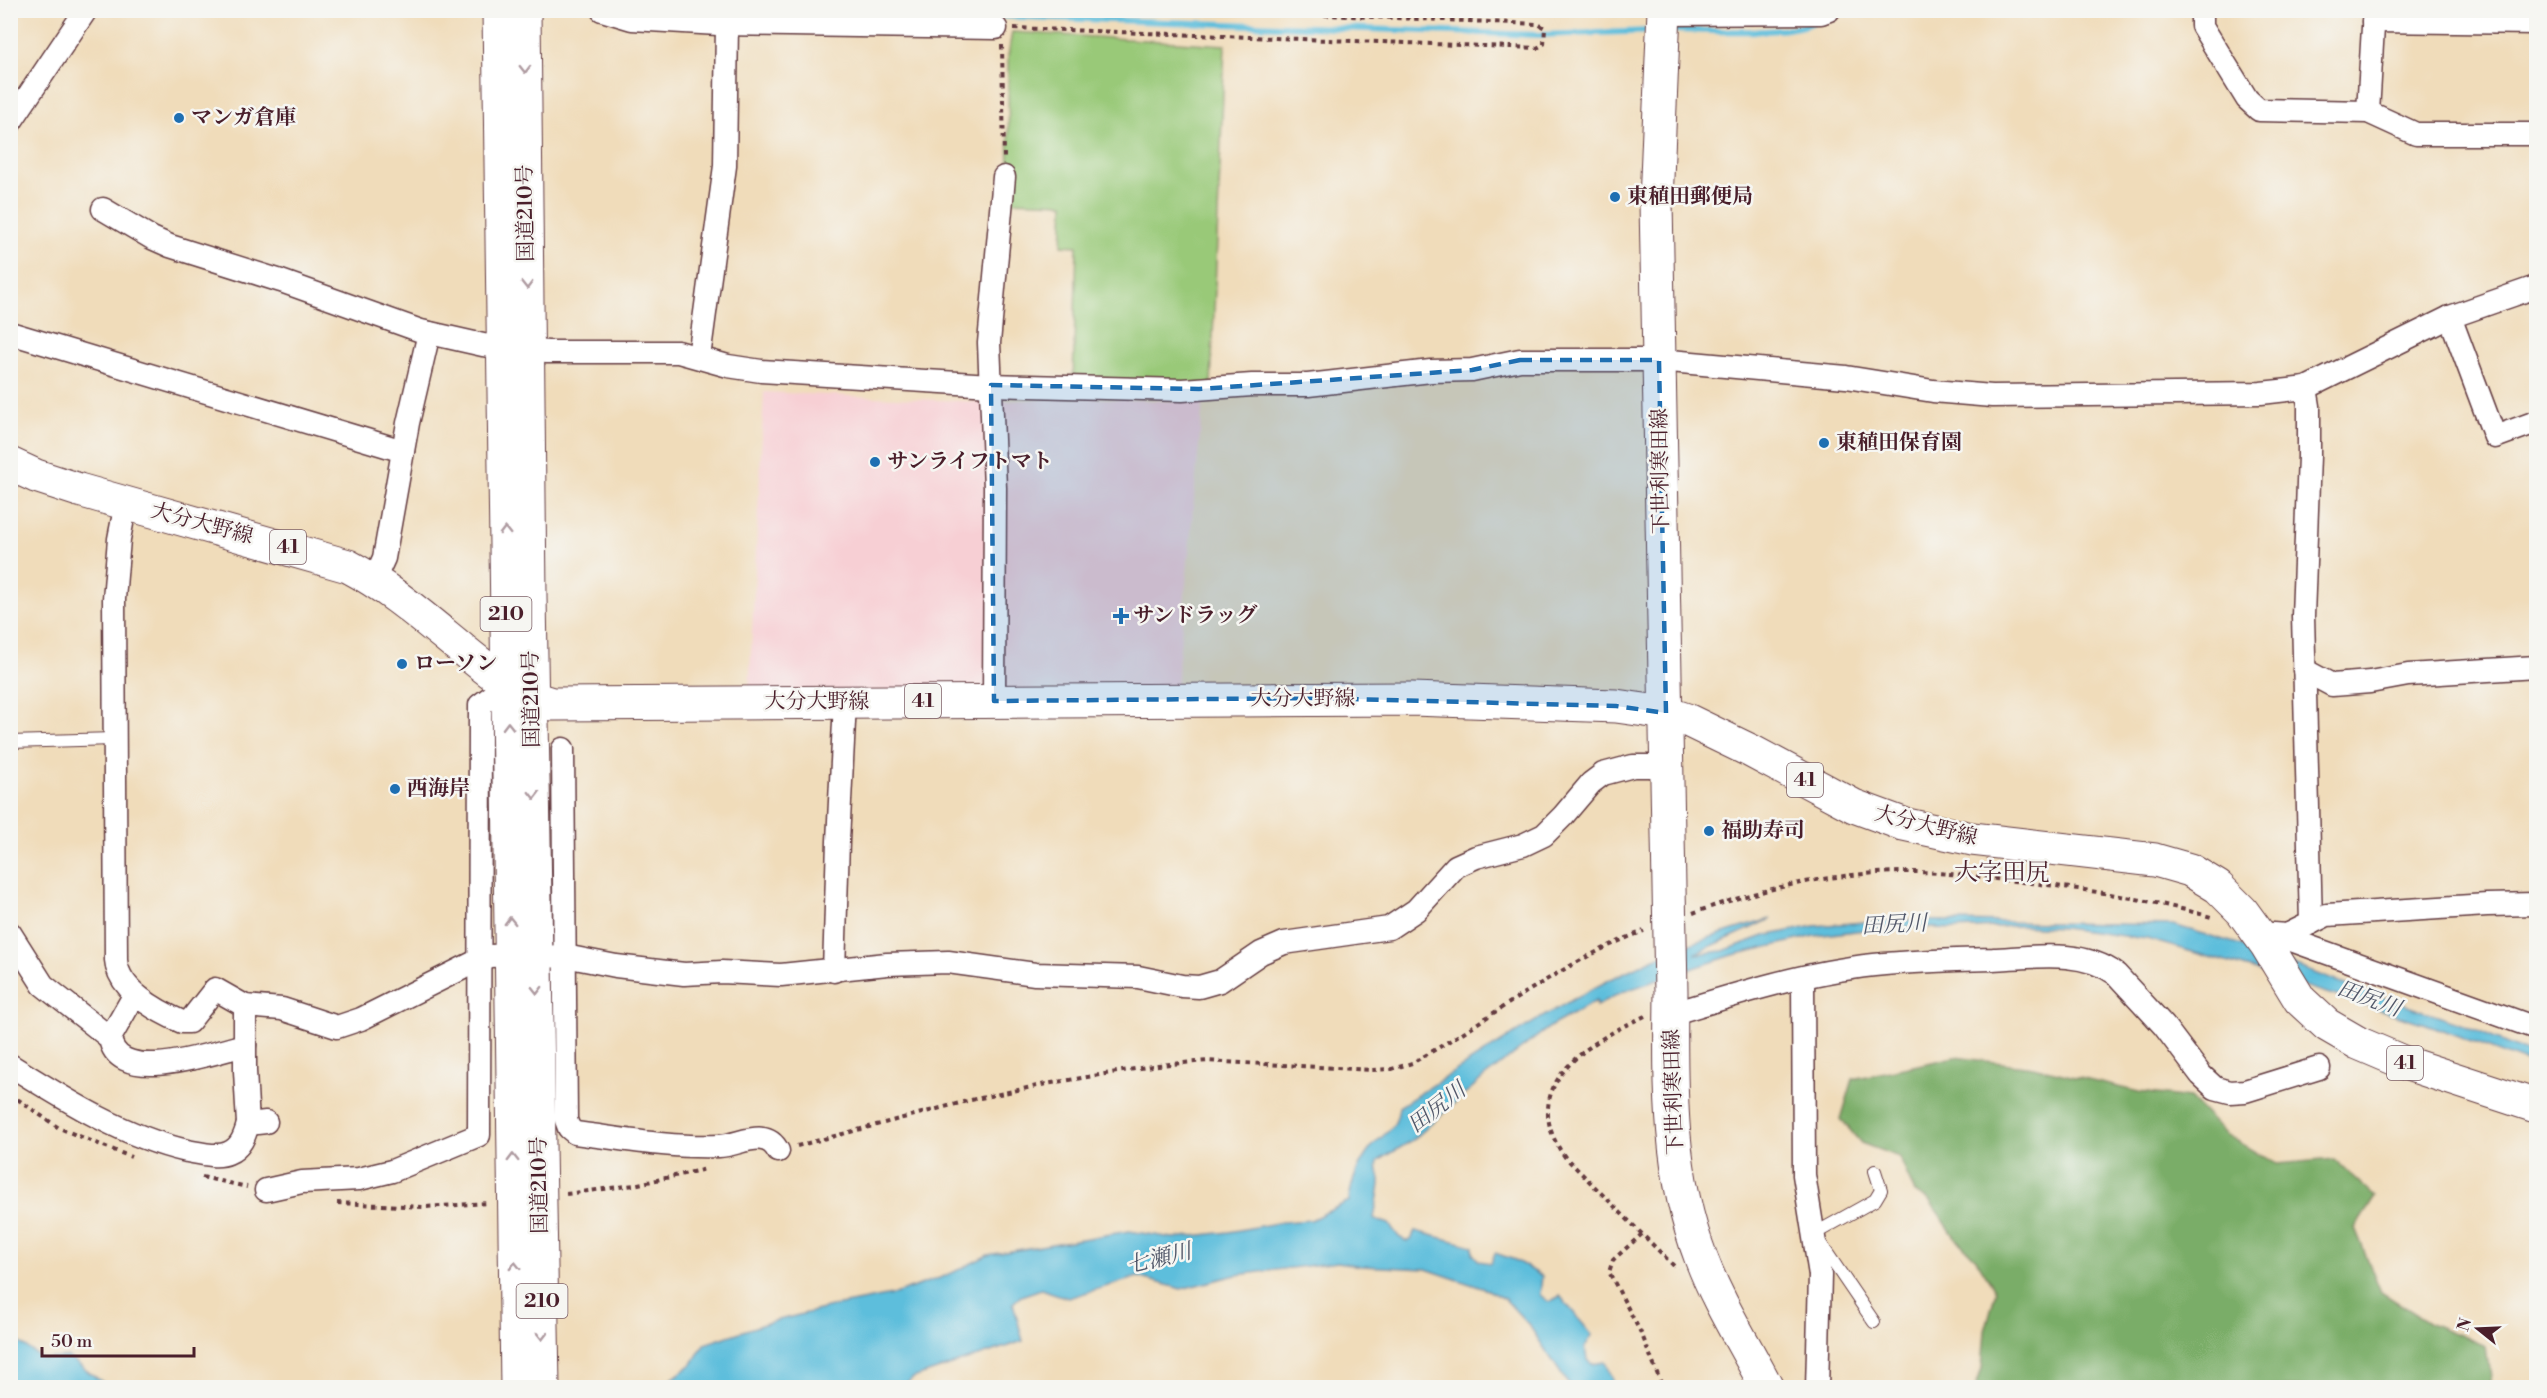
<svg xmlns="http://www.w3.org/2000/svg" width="2547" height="1398" viewBox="0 0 2547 1398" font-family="'Libre Bodoni','Noto Serif JP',serif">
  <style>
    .built { fill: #f7cfd4 }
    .green { fill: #99c978; stroke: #727452; stroke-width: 1.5 }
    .forest { fill: #7aad68; stroke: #62664a; stroke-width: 1.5 }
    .water { fill: #5dbedc; stroke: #546e84; stroke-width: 1.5 }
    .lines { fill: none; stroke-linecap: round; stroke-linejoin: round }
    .stream { stroke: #5dbedc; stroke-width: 6 }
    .lane-casing { stroke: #633b40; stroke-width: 14 }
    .street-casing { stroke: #633b40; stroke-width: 25 }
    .secondary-casing { stroke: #633b40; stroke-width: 35 }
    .primary-casing { stroke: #633b40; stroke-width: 35 }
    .highway-casing { stroke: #633b40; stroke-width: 35 }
    .path { stroke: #633b40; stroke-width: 4; stroke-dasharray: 4.5 4.5; stroke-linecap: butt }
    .lane { stroke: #fff; stroke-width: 12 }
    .street { stroke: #fff; stroke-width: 22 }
    .secondary { stroke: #fff; stroke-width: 33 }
    .primary { stroke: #fff; stroke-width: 33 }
    .highway { stroke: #fff; stroke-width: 33 }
    .oneway { stroke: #ae9aa0 }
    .marked { fill: #1f6fb2; fill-opacity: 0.2; stroke: #1f6fb2; stroke-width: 4.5; stroke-dasharray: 12 8; stroke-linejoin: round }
    .poi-dot { fill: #1f6fb2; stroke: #f6f6f2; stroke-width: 2 }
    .labels { text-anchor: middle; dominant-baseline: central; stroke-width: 5; stroke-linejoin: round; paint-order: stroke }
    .shield { fill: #f6f6f2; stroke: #7e6067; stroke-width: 1.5 }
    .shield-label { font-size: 20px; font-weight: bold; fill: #4a1f2b }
    .poi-label { font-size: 21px; font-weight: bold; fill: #4a1f2b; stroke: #f6f6f2; text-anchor: start }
    .street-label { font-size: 21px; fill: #4a1f2b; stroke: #f6f6f2 }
    .water-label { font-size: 22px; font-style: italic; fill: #515769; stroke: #f6f6f2 }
    .quarter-label { font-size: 24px; fill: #4a1f2b; stroke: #f6f6f2 }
  </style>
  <rect width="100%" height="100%" fill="#f6f6f2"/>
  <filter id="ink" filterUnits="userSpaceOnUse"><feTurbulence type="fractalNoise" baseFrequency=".0167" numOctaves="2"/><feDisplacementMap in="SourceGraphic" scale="12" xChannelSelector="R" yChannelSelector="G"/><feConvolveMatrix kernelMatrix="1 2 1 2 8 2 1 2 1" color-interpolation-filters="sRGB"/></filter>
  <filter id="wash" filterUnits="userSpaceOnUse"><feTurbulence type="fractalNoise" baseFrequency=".008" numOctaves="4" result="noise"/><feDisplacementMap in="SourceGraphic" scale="24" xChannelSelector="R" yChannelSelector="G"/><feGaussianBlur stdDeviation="1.35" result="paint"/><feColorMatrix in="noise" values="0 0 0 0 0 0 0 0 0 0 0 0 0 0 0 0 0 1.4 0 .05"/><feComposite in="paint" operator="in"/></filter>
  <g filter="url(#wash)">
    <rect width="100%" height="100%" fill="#f0dcba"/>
    <polygon class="built" points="764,392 984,402 1078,398 1203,402 1176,690 749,692"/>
    <polygon class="green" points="1012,32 1225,45 1211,385 1073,383 1077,246 1062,245 1064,203 1009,201 1008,56"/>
    <polygon class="forest" points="1955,1057 2033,1067 2139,1092 2190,1098 2225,1134 2277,1164 2334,1159 2375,1197 2355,1228 2381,1292 2430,1323 2486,1346 2491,1387 1976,1387 1982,1368 1985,1331 1996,1291 1976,1259 1957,1240 1930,1201 1915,1192 1899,1157 1861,1143 1841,1119 1853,1079"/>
    <g class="water">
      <path d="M1771 919 1694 954 1723 951 1764 936 1814 926 1891 920 2173 925 2238 944 2346 985 2458 1023 2536 1056V1066L2432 1026 2234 964 2147 939 2062 928 2017 926 1953 929 1897 926 1815 936 1733 955 1622 992 1596 1006V1001L1551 1026 1484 1077 1413 1140 1378 1161C1376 1169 1379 1172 1380 1180 1381 1188 1375 1208 1374 1219L1389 1224 1399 1237 1406 1241 1411 1240 1415 1231 1473 1246V1254L1479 1261 1491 1263 1495 1253 1515 1260 1542 1276 1540 1295 1549 1302 1560 1296 1592 1335 1585 1347 1587 1360 1592 1364 1605 1362 1615 1387H1570L1529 1325 1505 1299 1488 1290 1426 1269 1361 1266 1338 1262 1236 1275 1181 1289 1138 1277 1068 1298 1041 1289 1021 1296 1013 1303 1023 1341 913 1378 902 1387 660 1388 692 1364 704 1344 767 1323 835 1306 892 1295 948 1275 988 1255 1129 1231 1173 1238 1229 1232 1282 1222 1311 1220 1349 1201C1351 1182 1359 1163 1371 1148 1386 1130 1396 1132 1399 1107 1482 1054 1564 999 1653 959 1691 942 1731 930 1771 919Z"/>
      <polygon points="10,1336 43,1359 68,1357 109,1387 11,1387"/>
    </g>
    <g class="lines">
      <g class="stream">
        <polyline points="827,10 1539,35 1653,31"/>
        <path d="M1673 30C1702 30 1796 37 1816 20"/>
      </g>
    </g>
  </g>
  <g filter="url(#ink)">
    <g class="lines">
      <g class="lane-casing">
        <g id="lane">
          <polyline points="10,742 114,739"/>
          <polyline points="1874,1322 1814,1234 1875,1200 1881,1190 1875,1171"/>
        </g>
      </g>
      <g class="street-casing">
        <g id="street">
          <polyline points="602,10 632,19 718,24 996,28"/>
          <polyline points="2202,10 2202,26 2247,99 2259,110 2368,112 2416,134 2536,134"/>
          <polyline points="1664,14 1821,13 1829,10"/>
          <polyline points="2373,21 2536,23"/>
          <polyline points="2368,112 2374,10"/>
          <polyline points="10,123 86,10"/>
          <polyline points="103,209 152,238 170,246 281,281 421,331 483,345 547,352 678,352 728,366 761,371 991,385 1182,390 1252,385 1308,385 1431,371 1472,370 1520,360 1659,360 1846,377 1933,391 1992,396 2261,393 2306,388 2450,317 2536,287"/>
          <polyline points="2450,317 2495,437 2536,422"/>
          <polyline points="10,333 403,451"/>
          <polyline points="699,357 725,166 727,24"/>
          <polyline points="2306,388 2309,406 2309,456 2303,616 2311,923"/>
          <path d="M126 503 119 539 114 599 116 960C118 990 157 1011 182 1022H189L215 989 245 1006 282 1009 337 1027 361 1019 479 960 490 956 511 955"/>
          <polyline points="374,580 384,558 408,423 429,333"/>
          <polyline points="2304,670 2332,685 2370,682 2408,675 2536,667"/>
          <polyline points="994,701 995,488 989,343 1004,177"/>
          <path d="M563 749 566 1120 569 1128 575 1133C623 1139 671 1148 719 1146 740 1145 766 1127 778 1151"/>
          <polyline points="10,933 43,985 110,1038"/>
          <polyline points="2259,933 2287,935 2327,915 2487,905 2536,904"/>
          <polyline points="2280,936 2536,1028"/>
          <polyline points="536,957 565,956 616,966 684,974 722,972 781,975 887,964 948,962 1035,974 1138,977 1182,986 1199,987 1220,981 1261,953 1284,943 1389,928 1416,910 1456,866 1476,857 1523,845 1544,835 1563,816 1591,783 1603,774 1633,766 1666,766"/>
          <polyline points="834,971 838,841 845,702"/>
          <polyline points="1803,979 1804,1175 1820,1275 1817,1388"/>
          <path d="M135 994 110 1038C117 1088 214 1052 245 1045"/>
          <polyline points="245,1006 245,1071 248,1124 266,1122"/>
          <path d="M1671 1014C1736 994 1807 972 1874 965 1914 961 1953 960 1993 959 2034 957 2082 949 2116 974L2164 1026 2201 1075 2215 1088 2230 1092 2245 1091 2319 1068"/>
          <path d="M10 1065C66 1100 122 1136 187 1151 199 1153 217 1158 228 1153 241 1148 245 1135 248 1124"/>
          <polyline points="266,1190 302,1182 359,1179 392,1171 479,1135 480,705 507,685"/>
        </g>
      </g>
      <g class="secondary-casing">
        <path id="secondary" d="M1664 10 1656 202 1671 992C1670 1083 1668 1172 1701 1258 1718 1303 1745 1345 1767 1388"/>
      </g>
      <g class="primary-casing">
        <path id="primary" d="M10 464 36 476 79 490 348 566C390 588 426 620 463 650 492 673 516 695 552 704L1412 699 1616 706 1666 713 1687 720 1751 751 1854 806 1903 824 1972 839 2155 860 2190 870 2218 887 2242 911 2266 944 2300 1000 2327 1025 2358 1043 2405 1063 2536 1106"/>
      </g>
      <g class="highway-casing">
        <g id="highway">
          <polyline points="499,10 517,1388"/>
          <polyline points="524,10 530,596 543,1388"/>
        </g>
      </g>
      <g class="path">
        <polyline points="1014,28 1537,48 1544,44 1545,28 1538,24 1207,10"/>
        <polyline points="1002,45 1004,158"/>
        <path d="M1693 913C1765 887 1841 871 1917 872 1952 873 1987 878 2022 882 2086 889 2149 899 2211 917"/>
        <path d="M1645 1016C1588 1042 1514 1087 1565 1157L1677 1269"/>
        <polyline points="10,1094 59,1128 131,1157"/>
        <path d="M797 1146 971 1100 1046 1084 1158 1065 1208 1061 1371 1070 1392 1069 1412 1063C1489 1020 1561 962 1644 931"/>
        <polyline points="202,1177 247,1187"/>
        <polyline points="566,1194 634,1185 706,1169"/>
        <polyline points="337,1203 425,1207 488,1203"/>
        <polyline points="1642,1234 1613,1260 1609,1272 1642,1335 1663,1388"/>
      </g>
      <use href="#lane" class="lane"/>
      <use href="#street" class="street"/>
      <use href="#secondary" class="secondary"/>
      <use href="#primary" class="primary"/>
      <use href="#highway" class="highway"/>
    </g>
    <defs><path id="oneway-chevron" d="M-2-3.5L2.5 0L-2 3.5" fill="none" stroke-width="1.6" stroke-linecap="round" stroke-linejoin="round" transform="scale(1.5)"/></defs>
    <g class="oneway">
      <use href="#oneway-chevron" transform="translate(525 69) rotate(89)"/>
      <use href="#oneway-chevron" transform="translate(527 285) rotate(89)"/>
      <use href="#oneway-chevron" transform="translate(505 531) rotate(-91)"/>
      <use href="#oneway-chevron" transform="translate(508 726) rotate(-91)"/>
      <use href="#oneway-chevron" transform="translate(534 795) rotate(89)"/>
      <use href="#oneway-chevron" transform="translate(510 921) rotate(-91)"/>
      <use href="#oneway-chevron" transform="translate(537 990) rotate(89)"/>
      <use href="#oneway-chevron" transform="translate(513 1158) rotate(-91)"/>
      <use href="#oneway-chevron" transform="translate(515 1266) rotate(-91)"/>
      <use href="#oneway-chevron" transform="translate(542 1336) rotate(89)"/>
    </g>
  </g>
  <path class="marked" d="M1520 360H1659L1666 713 1616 706 1314 698 994 701 991 385 1199 389 1472 370Z"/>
  <g class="poi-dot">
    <circle cx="179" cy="118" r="6"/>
    <circle cx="1615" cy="197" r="6"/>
    <circle cx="1824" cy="443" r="6"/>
    <circle cx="875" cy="462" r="6"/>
    <path d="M1118 607h6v6h6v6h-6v6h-6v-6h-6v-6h6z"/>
    <circle cx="402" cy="664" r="6"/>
    <circle cx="395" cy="789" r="6"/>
    <circle cx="1709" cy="831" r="6"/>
  </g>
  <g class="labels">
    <g class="shield">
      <rect x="270" y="530" width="36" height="34" rx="4.5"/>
      <rect x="480.5" y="597" width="51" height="34" rx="4.5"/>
      <rect x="905" y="684" width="36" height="34" rx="4.5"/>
      <rect x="1787" y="763" width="36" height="34" rx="4.5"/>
      <rect x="2387" y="1046" width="36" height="34" rx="4.5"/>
      <rect x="516.5" y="1284" width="51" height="34" rx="4.5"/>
    </g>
    <g class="shield-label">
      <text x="288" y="547">41</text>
      <text x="506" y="614">210</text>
      <text x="923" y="701">41</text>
      <text x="1805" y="780">41</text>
      <text x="2405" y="1063">41</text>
      <text x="542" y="1301">210</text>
    </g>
    <g class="poi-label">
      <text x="191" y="118">マンガ倉庫</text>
      <text x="1627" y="197">東稙田郵便局</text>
      <text x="1836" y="443">東稙田保育園</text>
      <text x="887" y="462">サンライフトマト</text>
      <text x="1133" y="616">サンドラッグ</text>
      <text x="414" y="664">ローソン</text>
      <text x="407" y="789">西海岸</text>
      <text x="1721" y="831">福助寿司</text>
    </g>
    <g class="street-label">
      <text transform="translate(526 213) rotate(-91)">国道210号</text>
      <text transform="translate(1661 471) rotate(-91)">下世利寒田線</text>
      <text transform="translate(202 524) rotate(15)">大分大野線</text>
      <text transform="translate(532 699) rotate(-91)">国道210号</text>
      <text x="1303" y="699">大分大野線</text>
      <text x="817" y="702">大分大野線</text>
      <text transform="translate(1926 826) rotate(14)">大分大野線</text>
      <text transform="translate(1674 1092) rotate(-92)">下世利寒田線</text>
      <text transform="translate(540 1185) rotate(-91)">国道210号</text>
    </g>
    <g class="water-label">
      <text transform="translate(1894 925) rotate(-3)">田尻川</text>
      <text transform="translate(2369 999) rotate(20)">田尻川</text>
      <text transform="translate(1437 1108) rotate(-38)">田尻川</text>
      <text transform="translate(1159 1259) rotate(-14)">七瀬川</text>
    </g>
    <g class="quarter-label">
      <text x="2002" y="873">大字田尻</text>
    </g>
  </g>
  <rect width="2547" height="1398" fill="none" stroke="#f6f6f2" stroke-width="36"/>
  <g transform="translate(2478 1329) rotate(288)" stroke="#f6f6f2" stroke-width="4.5" paint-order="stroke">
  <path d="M0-4.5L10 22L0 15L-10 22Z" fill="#4a1f2b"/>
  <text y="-9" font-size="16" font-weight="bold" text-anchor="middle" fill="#4a1f2b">N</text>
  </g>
  <path d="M42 1347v9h152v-9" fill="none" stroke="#4a1f2b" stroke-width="3"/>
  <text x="51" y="1347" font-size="18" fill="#4a1f2b" stroke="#f6f6f2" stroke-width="4.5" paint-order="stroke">50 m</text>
</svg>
